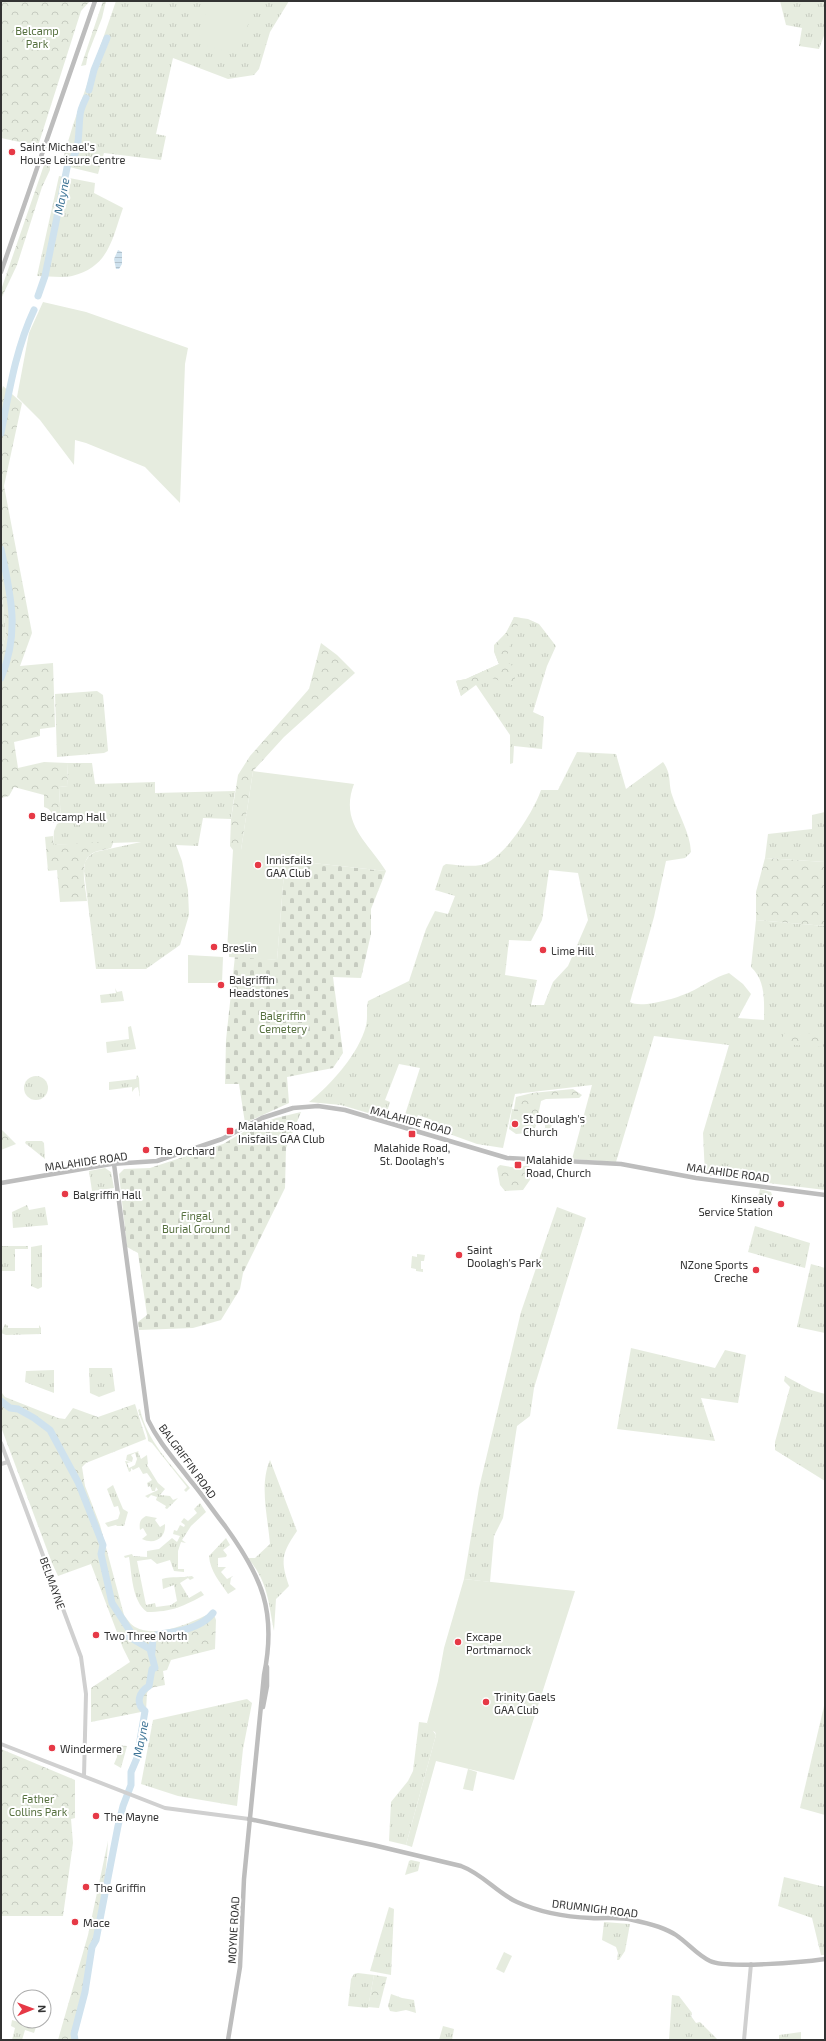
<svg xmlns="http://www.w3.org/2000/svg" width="826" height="2041" viewBox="0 0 826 2041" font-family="'Exo 2',sans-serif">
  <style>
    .grass { fill: url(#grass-tufts); fill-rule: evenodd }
    .forest { fill: url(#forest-crowns) }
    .cemetery { fill: url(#cemetery-stones) }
    .garden { fill: #e6ecdf }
    .water { fill: url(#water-rules) }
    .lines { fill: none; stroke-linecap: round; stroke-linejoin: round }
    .river { stroke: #cfe2ee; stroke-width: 7 }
    .tertiary { stroke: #d0d0d0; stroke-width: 4 }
    .secondary { stroke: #bdbdbd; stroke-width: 4.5 }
    .poi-dot { fill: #e63946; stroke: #fff; stroke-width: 1.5 }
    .labels { text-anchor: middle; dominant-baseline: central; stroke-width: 4; stroke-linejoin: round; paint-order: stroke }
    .park-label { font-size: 11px; fill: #56703f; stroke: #fff }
    .poi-label { font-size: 11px; fill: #333; stroke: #fff; text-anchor: start }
    .street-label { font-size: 11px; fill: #333; stroke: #fff }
    .water-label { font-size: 12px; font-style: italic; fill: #3f7597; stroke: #fff }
  </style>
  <defs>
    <pattern id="grass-tufts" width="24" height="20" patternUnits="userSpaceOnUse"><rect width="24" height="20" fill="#e6ecdf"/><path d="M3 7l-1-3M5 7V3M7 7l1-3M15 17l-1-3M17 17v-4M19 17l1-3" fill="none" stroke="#c6cbc0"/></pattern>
    <pattern id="forest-crowns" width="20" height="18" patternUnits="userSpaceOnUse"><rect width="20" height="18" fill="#e6ecdf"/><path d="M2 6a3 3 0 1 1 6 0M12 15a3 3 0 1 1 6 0" fill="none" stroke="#c6cbc0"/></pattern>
    <pattern id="cemetery-stones" width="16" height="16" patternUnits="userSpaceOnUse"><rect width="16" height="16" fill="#e6ecdf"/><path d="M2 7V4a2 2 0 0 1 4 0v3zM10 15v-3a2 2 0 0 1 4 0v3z" fill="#c6cbc0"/></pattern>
    <pattern id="water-rules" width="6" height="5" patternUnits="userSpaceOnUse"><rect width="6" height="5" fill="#cfe2ee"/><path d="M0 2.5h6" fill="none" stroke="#b2c2cd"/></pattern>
  </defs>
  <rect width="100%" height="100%" fill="#fff"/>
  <g class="grass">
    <polygon points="116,1 289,1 270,32 259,69 254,75 228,79 173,58 156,134 166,136 161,160 104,153 98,174 61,165 73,125"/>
    <polygon points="780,1 825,1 825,33 819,49 799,46 802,28 786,25"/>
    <path d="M59 176 95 183 94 193 123 208C112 239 109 267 72 276 62 278 48 276 37 276Z"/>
    <polygon points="1,587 6,633 1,653"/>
    <path d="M514 617 528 619 539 624 556 646 547 666 533 712 544 717 542 749 514 746 513 763 510 764V735L476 685 461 696 456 681 466 679 499 664C492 647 493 647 505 634 509 629 512 623 514 617Z"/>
    <polygon points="97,691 103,695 108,751 104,753 57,757 55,694"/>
    <path d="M577 752 616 754 626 789 663 762C672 775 668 782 672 795 678 814 690 832 691 852L685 858 666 861 654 917 630 1002C641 1009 678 998 690 992 703 986 715 977 729 973L743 984 751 994 738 1018 764 1020C764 1001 766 981 751 967L756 920 825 926V1190L705 1175 703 1133 729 1045 654 1036 616 1162 572 1159 592 1085 515 1094 503 1148 477 1144 430 1127 432 1120 418 1115 413 1126 402 1124 420 1068 399 1064 385 1100 390 1102 385 1118 341 1105 309 1102C331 1085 359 1053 366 1026 368 1018 366 1009 368 1001L409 981 426 929 435 911 448 914 455 896 435 890 443 866 446 864C457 865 470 867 481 865 504 860 534 811 541 790H558ZM549 870 578 873 588 920 568 966 553 982 544 1005H531L537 980 505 975 509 940 531 941 542 920Z"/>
    <polygon points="67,763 92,763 95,784 155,782 155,793 235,791 231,819 203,818 198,846 176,845 182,861 188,890 189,915 180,945 146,969 96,969 84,871 85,862 89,856 95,852 141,842 53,845 54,831 57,824 61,822 59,787 68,786"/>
    <polygon points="825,812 825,862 765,858 768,834 812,829 812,815"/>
    <polygon points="115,988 117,992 122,991 124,1001 101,1003 100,995 116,993"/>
    <polygon points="131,1026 136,1049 107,1053 106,1042 129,1039 128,1027"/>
    <polygon points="137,1075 139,1078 140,1097 138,1087 135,1088 132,1092 132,1087 109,1090 109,1082 136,1079"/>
    <circle cx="36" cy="1088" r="12"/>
    <polygon points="26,1141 42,1141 44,1143 45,1159 25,1143"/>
    <polygon points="105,1168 111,1172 114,1188 92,1191 89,1171"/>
    <polygon points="760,1189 771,1192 773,1198 760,1196 756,1206"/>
    <polygon points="27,1205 29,1210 45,1207 48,1225 13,1228 12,1212"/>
    <polygon points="557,1207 586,1218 534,1388 530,1416 517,1426 503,1518 494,1536 490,1582 464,1579 479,1488 521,1312"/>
    <polygon points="755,1226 810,1243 805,1268 748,1252"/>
    <polygon points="42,1245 42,1287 38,1289 31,1286 31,1247"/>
    <polygon points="1,1246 28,1246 28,1249 15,1249 15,1271 1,1271"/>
    <polygon points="811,1264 825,1268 825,1333 797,1327"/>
    <polygon points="5,1324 8,1326 8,1328 39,1328 39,1325 41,1328 41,1334 6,1335 1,1333"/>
    <polygon points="631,1348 715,1368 725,1350 746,1355 738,1403 701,1398 715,1441 617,1429"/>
    <polygon points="89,1368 112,1368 115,1391 99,1397 90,1393"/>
    <polygon points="54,1370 54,1393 25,1382 26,1371"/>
    <polygon points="785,1376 811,1390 825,1394 825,1481 775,1450 775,1442 790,1387 784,1381"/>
    <path d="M140 1409C147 1441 170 1463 190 1488L186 1492 184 1490 187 1487 152 1443 148 1441C149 1435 140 1418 138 1410Z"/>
    <polygon points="139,1451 138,1452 141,1459 147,1455 148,1464 147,1465 158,1483 165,1489 160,1495 170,1496 173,1500 178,1498 167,1509 165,1508 166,1506 156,1500 157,1497 151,1495 148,1498 145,1496 158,1490 156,1487 155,1491 152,1491 150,1486 148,1487 147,1483 152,1480 147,1473 143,1474 139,1467 133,1470 131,1468 131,1471 129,1472 125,1461 131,1462 127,1463 129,1468 135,1465 137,1459 135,1453 131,1455 133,1458 132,1462 126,1460 127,1455"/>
    <path d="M270 1460 297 1531C282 1553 280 1560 289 1586L276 1599 274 1631C268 1600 268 1583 248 1558H255L270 1544C268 1518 259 1485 270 1460Z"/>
    <polygon points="113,1485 123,1509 128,1512 124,1526 117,1526 116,1525 108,1527 105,1523 118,1519 120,1513 118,1506 114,1507 107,1489"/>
    <path d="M200 1503 206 1512 191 1526 182 1540 186 1543 181 1542 178 1551V1569H184V1572L174 1571 170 1560 157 1564 151 1559 137 1561 146 1605 155 1603 156 1607 171 1605 177 1601 174 1585 163 1589 162 1579C172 1576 182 1578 192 1576L194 1578 190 1580 188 1578 180 1583 189 1598 201 1591 204 1595C184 1606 172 1612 147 1612 132 1601 132 1575 129 1557L125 1558 124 1556 132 1554 133 1556 147 1557V1551L159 1549 172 1538 177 1542 180 1536 173 1534 174 1530 177 1531 180 1525 184 1527 185 1525 181 1522 184 1518 188 1521 197 1513 194 1509Z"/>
    <path d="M146 1516 157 1518 155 1520 160 1527 165 1524C166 1538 155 1545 142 1539L147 1535 143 1528 140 1530C139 1523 140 1519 146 1516Z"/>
    <path d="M226 1538 230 1545 223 1550 227 1555 226 1557 218 1558V1567H226L221 1572 227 1579 233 1576 231 1578 230 1584 236 1589 228 1594C220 1582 210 1571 209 1556Z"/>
    <polygon points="247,1699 252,1703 243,1749 237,1806 178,1796 141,1784 153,1720"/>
    <polygon points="825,1702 825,1815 800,1808"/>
    <polygon points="419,1722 427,1723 436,1735 406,1845 389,1841 391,1802 408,1781 413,1771"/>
    <polygon points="116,1745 127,1746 121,1768 114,1764 117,1757"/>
    <polygon points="411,1860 420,1862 418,1871 405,1875 409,1861"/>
    <polygon points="784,1877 825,1887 825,1955 821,1955 812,1918 778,1906"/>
    <polygon points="389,1907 394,1909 391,1975 370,1971"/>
    <polygon points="604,1922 630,1924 625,1951 619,1960 617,1960 618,1953 616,1947 602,1940"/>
    <polygon points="358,1973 374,1975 368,2008 348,2006 351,1979 354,1974"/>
    <polygon points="391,1994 402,1998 414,2000 416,2013 406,2010 396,2012 390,2011 388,2006"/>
    <polygon points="672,1995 679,1996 692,2013 691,2016 696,2023 700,2022 718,2040 669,2040"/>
    <polygon points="12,2020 36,2027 34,2033 25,2030 22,2040 12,2040 15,2028 11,2026"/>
    <polygon points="443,2026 454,2029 452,2040 439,2040"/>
    <polygon points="801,2032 801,2040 779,2040 779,2035"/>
  </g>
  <g class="forest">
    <polygon points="1,1 90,1 81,11 38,146 1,138"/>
    <polygon points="103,1 106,1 102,18 88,54 86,65 81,66"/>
    <polygon points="44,165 50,166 50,170 42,187 17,265 1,299 1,290"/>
    <path d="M3 386 22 403 4 486 32 633 20 666 53 663 55 727 40 729V736L14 742 18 768 44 762 67 763 68 786 59 787 61 822 53 823C53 816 52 809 44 807V795L14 787 9 796 1 798V653L6 633 1 587V393Z"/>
    <path d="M514 617 521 618C514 633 509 646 506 661L516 669 514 686 489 677 481 679 461 696 456 681 466 679 499 664 494 652V645L506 633Z"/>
    <polygon points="321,643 337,655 355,673 284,737 253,771 241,850 233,850 230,846 231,819 238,775 250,756 309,689"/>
    <path d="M53 836V845L114 841 111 848C105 850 96 850 90 855 79 864 86 889 87 901L60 902 57 870 48 871 45 837Z"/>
    <polygon points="765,858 825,862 825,926 756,920 756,892"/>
    <polygon points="788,1032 823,1034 823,1047 783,1044 783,1034"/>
    <polygon points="573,1089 582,1095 579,1098 546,1099 541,1101 536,1126 531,1134 525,1133 523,1130 530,1127 531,1123 527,1118 524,1111 514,1109 516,1097 532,1093"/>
    <polygon points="548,1121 551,1122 551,1125 553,1127 550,1136 547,1137 544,1134 539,1135 538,1133 539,1129 545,1128 545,1123"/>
    <polygon points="1,1129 16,1144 1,1150"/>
    <polygon points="500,1165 517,1168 528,1165 533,1171 532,1177 523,1190 505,1191 500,1185 497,1168"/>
    <path d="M1 1344 2 1393 5 1397 58 1418 65 1419 73 1408 98 1417 135 1404 146 1439 86 1463 82 1467 85 1486 100 1525 124 1615C127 1619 131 1625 135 1627 158 1639 192 1622 213 1612L216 1620 215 1649 171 1660 167 1670 163 1671 165 1685 150 1688 147 1693 146 1711 91 1722V1688L130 1662 123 1648 91 1564 58 1576 52 1563 1 1427Z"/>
    <polygon points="1,1749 75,1780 75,1818 71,1819 73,1843 63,1916 1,1916"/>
    <path d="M108 1841C105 1908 87 1974 73 2040H58L88 1935Z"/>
    <polygon points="374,1975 387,1977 379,2008 368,2007"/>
  </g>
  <g class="cemetery">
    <polygon points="285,860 386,871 371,909 371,934 361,978 333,977 343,1053 333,1068 287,1077 289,1103 245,1123 239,1084 225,1084 226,1040 235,956 277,960"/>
    <polygon points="512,1109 531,1111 529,1133 516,1134 509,1129"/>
    <polygon points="301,1112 286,1148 285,1188 243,1273 240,1289 221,1320 193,1328 139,1330 138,1322 147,1315 138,1253 127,1247 119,1174 124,1169 150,1168 223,1144 252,1127 276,1118"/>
  </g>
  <g class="garden">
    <polygon points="209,1 255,1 239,55 197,43"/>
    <polygon points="1,33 9,35 1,63"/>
    <polygon points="43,302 86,312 188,348 185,364 180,503 145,467 86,443 75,440 74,465 40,420 17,397 29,333"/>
    <path d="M253 771 354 784C339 823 368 842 386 871L285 860 277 960 229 957V950H227L233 850H241Z"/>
    <polygon points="188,955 223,957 222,983 188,983"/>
    <polygon points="417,1254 425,1255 424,1261 421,1261 421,1269 423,1269 423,1272 416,1271 416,1269 411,1268 412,1256 417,1257"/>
    <polygon points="464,1579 575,1591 514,1780 436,1761 412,1847 406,1845 436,1735 435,1732 430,1730 427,1723 438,1681 444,1648"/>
    <polygon points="468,1769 477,1772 473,1791 463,1789"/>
    <polygon points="504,1952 512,1956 504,1973 496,1969"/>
  </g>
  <polygon class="water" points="118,250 122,252 122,264 119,269 116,269 114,259"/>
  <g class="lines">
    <g class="river">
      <polyline points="89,90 94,70 107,38"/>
      <path d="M38 296 45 276 68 163C81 153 78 130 80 116 80 110 83 104 86 98"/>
      <path d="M1 433C9 392 16 348 34 310"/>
      <path d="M1 549C11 596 20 632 1 678"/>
      <path d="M1 1401 10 1408 18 1409 34 1418 50 1430 78 1482 103 1545 101 1554 112 1603 130 1631 129 1637 150 1649 155 1668 152 1669 149 1686C139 1692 135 1703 145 1711L137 1758 131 1772V1785L123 1806 118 1826 96 1940 92 1947 85 1992 74 2034 75 2040"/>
      <path d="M152 1652 153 1637C157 1633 162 1634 167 1633 183 1631 203 1626 213 1613"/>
    </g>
    <g class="tertiary">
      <polyline points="1,1443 81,1657 86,1694 84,1776"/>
      <polyline points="1,1464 8,1462"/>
      <polyline points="1,1744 165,1808 249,1819"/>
      <polyline points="744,2040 751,1964"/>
    </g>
    <g class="secondary">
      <polyline points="1,272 95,1"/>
      <path d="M114 1164 148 1420C159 1443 175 1460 190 1480 202 1494 213 1511 225 1526 262 1577 277 1611 264 1675L244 1879 240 1967 228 2040"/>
      <polyline points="1,1183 111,1164 157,1161 222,1139 262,1118 293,1108 318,1106 345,1110 507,1158 621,1164 696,1178 825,1195"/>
      <polyline points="263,1707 267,1686 267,1667"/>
      <path d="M249 1819 373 1845 461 1866C483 1874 497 1893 517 1902 539 1912 567 1917 591 1918 605 1919 619 1916 633 1920 647 1923 664 1927 676 1935 688 1943 697 1955 710 1961 727 1969 804 1962 825 1959"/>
    </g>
  </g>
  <g class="poi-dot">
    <circle cx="12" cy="152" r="4"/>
    <circle cx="32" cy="816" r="4"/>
    <circle cx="258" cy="865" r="4"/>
    <circle cx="214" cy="947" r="4"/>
    <circle cx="543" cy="950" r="4"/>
    <circle cx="221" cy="985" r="4"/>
    <circle cx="515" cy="1124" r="4"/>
    <rect x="226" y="1127" width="8" height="8" rx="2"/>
    <rect x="408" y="1130" width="8" height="8" rx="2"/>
    <circle cx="146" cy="1150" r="4"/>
    <rect x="514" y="1161" width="8" height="8" rx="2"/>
    <circle cx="65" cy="1194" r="4"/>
    <circle cx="781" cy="1204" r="4"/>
    <circle cx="459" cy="1255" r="4"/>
    <circle cx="756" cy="1270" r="4"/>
    <circle cx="96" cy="1635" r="4"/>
    <circle cx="458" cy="1642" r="4"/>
    <circle cx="486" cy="1702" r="4"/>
    <circle cx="52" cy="1748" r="4"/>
    <circle cx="96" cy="1816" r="4"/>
    <circle cx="86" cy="1887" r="4"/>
    <circle cx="75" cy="1922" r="4"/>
  </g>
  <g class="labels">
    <g class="park-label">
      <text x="37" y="30">Belcamp<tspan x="37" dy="13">Park</tspan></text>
      <text x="283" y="1015">Balgriffin<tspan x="283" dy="13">Cemetery</tspan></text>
      <text x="196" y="1215">Fingal<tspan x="196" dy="13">Burial Ground</tspan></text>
      <text x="38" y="1798">Father<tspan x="38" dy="13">Collins Park</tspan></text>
    </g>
    <g class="poi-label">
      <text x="20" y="146">Saint Michael's<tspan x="20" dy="13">House Leisure Centre</tspan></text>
      <text x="40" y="816">Belcamp Hall</text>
      <text x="266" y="859">Innisfails<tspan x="266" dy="13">GAA Club</tspan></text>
      <text x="222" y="947">Breslin</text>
      <text x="551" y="950">Lime Hill</text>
      <text x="229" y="979">Balgriffin<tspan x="229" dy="13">Headstones</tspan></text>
      <text x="523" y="1118">St Doulagh's<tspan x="523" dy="13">Church</tspan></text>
      <text x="238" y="1125">Malahide Road,<tspan x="238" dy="13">Inisfails GAA Club</tspan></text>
      <text x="412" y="1147" text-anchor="middle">Malahide Road,<tspan x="412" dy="13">St. Doolagh's</tspan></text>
      <text x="154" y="1150">The Orchard</text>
      <text x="526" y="1159">Malahide<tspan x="526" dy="13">Road, Church</tspan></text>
      <text x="73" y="1194">Balgriffin Hall</text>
      <text x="773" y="1198" text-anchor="end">Kinsealy<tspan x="773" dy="13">Service Station</tspan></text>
      <text x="467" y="1249">Saint<tspan x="467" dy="13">Doolagh's Park</tspan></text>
      <text x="748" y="1264" text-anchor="end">NZone Sports<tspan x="748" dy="13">Creche</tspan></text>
      <text x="104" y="1635">Two Three North</text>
      <text x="466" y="1636">Excape<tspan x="466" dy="13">Portmarnock</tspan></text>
      <text x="494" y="1696">Trinity Gaels<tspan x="494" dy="13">GAA Club</tspan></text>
      <text x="60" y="1748">Windermere</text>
      <text x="104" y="1816">The Mayne</text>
      <text x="94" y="1887">The Griffin</text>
      <text x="83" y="1922">Mace</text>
    </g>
    <g class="street-label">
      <text transform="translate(411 1120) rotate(15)">MALAHIDE ROAD</text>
      <text transform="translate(86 1161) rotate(-8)">MALAHIDE ROAD</text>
      <text transform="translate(728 1172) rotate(8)">MALAHIDE ROAD</text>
      <text transform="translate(188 1461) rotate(54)">BALGRIFFIN ROAD</text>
      <text transform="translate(53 1583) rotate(70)">BELMAYNE</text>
      <text transform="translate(595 1908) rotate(7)">DRUMNIGH ROAD</text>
      <text transform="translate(233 1930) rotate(-87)">MOYNE ROAD</text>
    </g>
    <g class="water-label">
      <text transform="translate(61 196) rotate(-79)">Mayne</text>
      <text transform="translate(140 1739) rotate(-79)">Mayne</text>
    </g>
  </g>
  <rect width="826" height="2041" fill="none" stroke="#333333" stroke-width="4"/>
  <g transform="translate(32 2009) rotate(89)"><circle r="19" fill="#ffffff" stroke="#adadad"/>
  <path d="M0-3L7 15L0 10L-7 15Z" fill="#e63946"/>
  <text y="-6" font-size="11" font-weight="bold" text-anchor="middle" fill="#333333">N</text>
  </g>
</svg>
